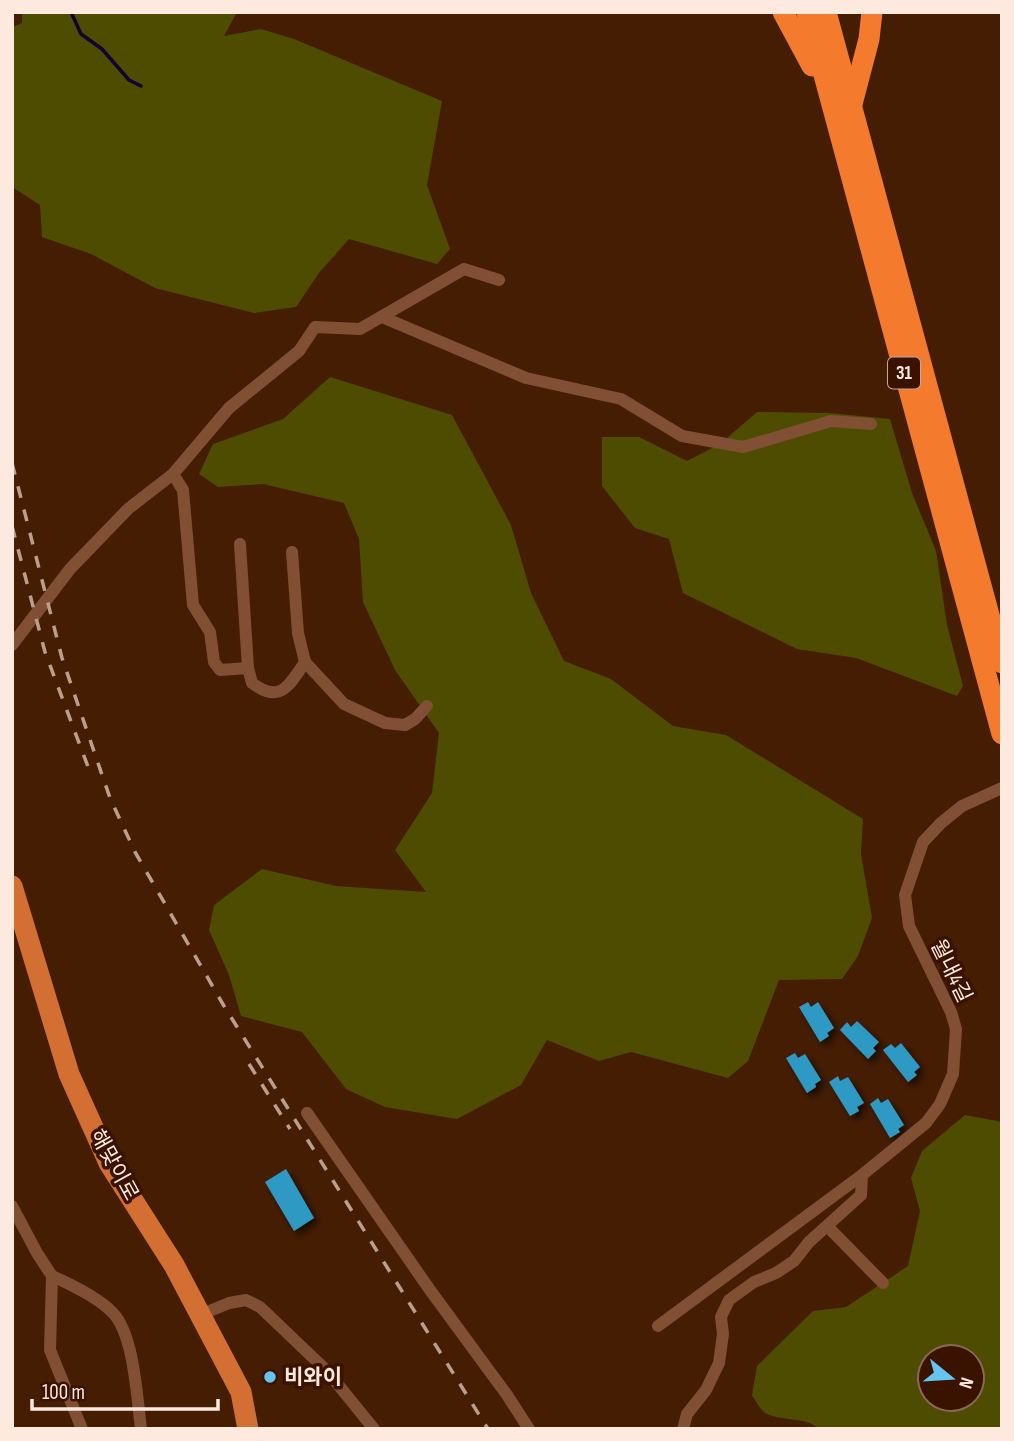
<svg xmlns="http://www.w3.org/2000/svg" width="1014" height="1441" viewBox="0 0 1014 1441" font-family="'Sofia Sans Condensed','Noto Sans KR',sans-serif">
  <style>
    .green { fill: #4e4c00; fill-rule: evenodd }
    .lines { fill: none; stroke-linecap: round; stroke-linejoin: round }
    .stream { stroke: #120334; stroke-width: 3.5 }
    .building { fill: #2e99c2; filter: url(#shadow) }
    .street { stroke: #804f34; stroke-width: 12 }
    .primary { stroke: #d36f33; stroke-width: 21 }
    .highway { stroke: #f47b2e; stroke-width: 21 }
    .rail { stroke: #bb9f8e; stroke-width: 3.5; stroke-dasharray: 12 12; stroke-linecap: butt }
    .poi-dot { fill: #65c5ee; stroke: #3a1200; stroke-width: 2.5 }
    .labels { text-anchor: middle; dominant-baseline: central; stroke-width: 7; stroke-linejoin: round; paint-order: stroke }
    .shield { fill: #3a1200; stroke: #c3a89b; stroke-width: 2 }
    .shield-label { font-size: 19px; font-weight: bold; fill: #fee9de }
    .street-label { font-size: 21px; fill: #fee9de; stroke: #3a1200 }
    .poi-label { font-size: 21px; font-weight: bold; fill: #fee9de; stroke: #3a1200; text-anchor: start }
  </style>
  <defs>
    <filter id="shadow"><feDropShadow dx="4.5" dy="4.5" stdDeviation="3.5" flood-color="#0009"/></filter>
  </defs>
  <rect width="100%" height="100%" fill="#451d03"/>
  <g class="green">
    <polygon points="22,12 237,12 224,36 261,29 294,39 442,101 427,185 450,249 437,264 349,239 319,273 296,307 254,313 155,288 91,254 42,237 40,205 12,187 12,27 22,23"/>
    <polygon points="330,377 452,415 511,525 531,593 564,661 611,679 673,726 726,735 863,819 861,854 872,918 858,956 842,979 779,980 748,1061 728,1078 631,1052 599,1061 547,1040 521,1085 457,1119 385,1107 346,1089 302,1032 241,1016 229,975 209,930 214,905 262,869 336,886 426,892 395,850 432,793 439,733 395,670 363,602 359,539 344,503 263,484 218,487 199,474 213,444 283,419"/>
    <polygon points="757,412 830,413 890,419 912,493 936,551 947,625 963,686 957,696 856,658 797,649 683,593 669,539 635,528 602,486 602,437 639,437 687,461 720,444"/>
    <path d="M965 1115 1002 1122V1429H819C806 1416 781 1422 765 1413 760 1409 755 1400 752 1395L757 1366 813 1311 846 1307 908 1266 920 1211 911 1178 922 1151ZM930 1357H972V1399H930Z"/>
  </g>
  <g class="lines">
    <polyline class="stream" points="71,12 81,34 102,49 129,80 141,86"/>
  </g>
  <g class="building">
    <polygon points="808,1002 811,1007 818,1002 834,1028 827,1033 829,1036 820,1042 799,1007"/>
    <polygon points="857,1021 879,1042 873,1048 876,1051 868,1059 840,1030 847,1022 851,1027"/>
    <polygon points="901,1043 920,1067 914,1072 917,1075 908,1082 883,1050 891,1044 895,1048"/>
    <polygon points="795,1053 798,1058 805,1054 821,1080 815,1084 816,1087 807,1093 786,1058"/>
    <polygon points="838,1076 840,1081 848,1077 864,1103 857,1107 859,1111 850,1116 829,1082"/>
    <polygon points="878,1098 881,1103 888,1099 904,1125 898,1129 900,1132 890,1138 870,1104"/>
    <polygon points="286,1169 314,1218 294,1231 265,1182"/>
  </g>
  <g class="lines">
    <g class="street">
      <polyline points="382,317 526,378 621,399 682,436 743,447 831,421 871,424"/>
      <polyline points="173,474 183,490 193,605 210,632 214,662 220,670 248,668 240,544"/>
      <polyline points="12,645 70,569 128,509 173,474 229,408 299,351 315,327 360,329 464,269 499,280"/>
      <polyline points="305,662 344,704 385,723 405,725 415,719 427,706"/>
      <path d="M248 668 252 683C280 704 289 686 305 662L298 633 292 552"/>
      <polyline points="307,1113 430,1290 507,1395 529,1429"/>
      <polyline points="12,1206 37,1253 52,1276 50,1350 82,1429"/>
      <polyline points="828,1227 883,1283"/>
      <path d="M52 1276C70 1284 100 1299 113 1313 134 1335 137 1398 141 1429"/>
      <polyline points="200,1315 229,1303 246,1300 260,1307 327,1371 374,1429"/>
      <polyline points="658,1326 862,1175 926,1123 940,1104 953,1074 956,1029 951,1012 909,926 905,895 923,842 941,823 962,806 1002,788"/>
      <polyline points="683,1429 687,1414 706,1390 719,1363 723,1334 721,1317 729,1300 754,1282 776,1273 794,1261 809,1242 861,1195 862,1175"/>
    </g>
    <polyline class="primary" points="12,886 69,1074 109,1163 174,1265 241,1392 248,1429"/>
    <g class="highway">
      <polyline points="783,12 812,66"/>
      <polyline points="807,12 1002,734"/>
      <polyline points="826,12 1002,663"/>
      <polyline points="852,104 869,39 872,12"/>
    </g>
    <g class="rail">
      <polyline points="12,463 62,658 110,798 135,852 224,1006 488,1429"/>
      <polyline points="12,526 45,652 90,772"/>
      <polyline points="249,1064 290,1129"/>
    </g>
  </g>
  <circle class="poi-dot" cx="270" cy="1377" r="7"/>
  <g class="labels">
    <rect class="shield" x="888" y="357.5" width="32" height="31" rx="5"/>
    <g class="shield-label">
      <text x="904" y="373">31</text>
    </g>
    <g class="street-label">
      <text transform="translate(951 971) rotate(64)">월내4길</text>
      <text transform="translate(114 1165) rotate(61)">해맞이로</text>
    </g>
    <g class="poi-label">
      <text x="284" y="1377">비와이</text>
    </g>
  </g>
  <rect width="1014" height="1441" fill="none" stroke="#fee9de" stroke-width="28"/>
  <g transform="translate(951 1378) rotate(108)"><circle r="33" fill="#3a1200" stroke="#886859" stroke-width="2"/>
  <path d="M0-5L12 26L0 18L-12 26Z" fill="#65c5ee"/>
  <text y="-10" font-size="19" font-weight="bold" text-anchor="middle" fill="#fee9de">N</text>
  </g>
  <path d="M32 1399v10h186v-10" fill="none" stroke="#fee9de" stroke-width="3.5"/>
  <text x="42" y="1399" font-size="21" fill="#fee9de" stroke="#3a1200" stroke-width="5" paint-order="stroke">100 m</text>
</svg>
